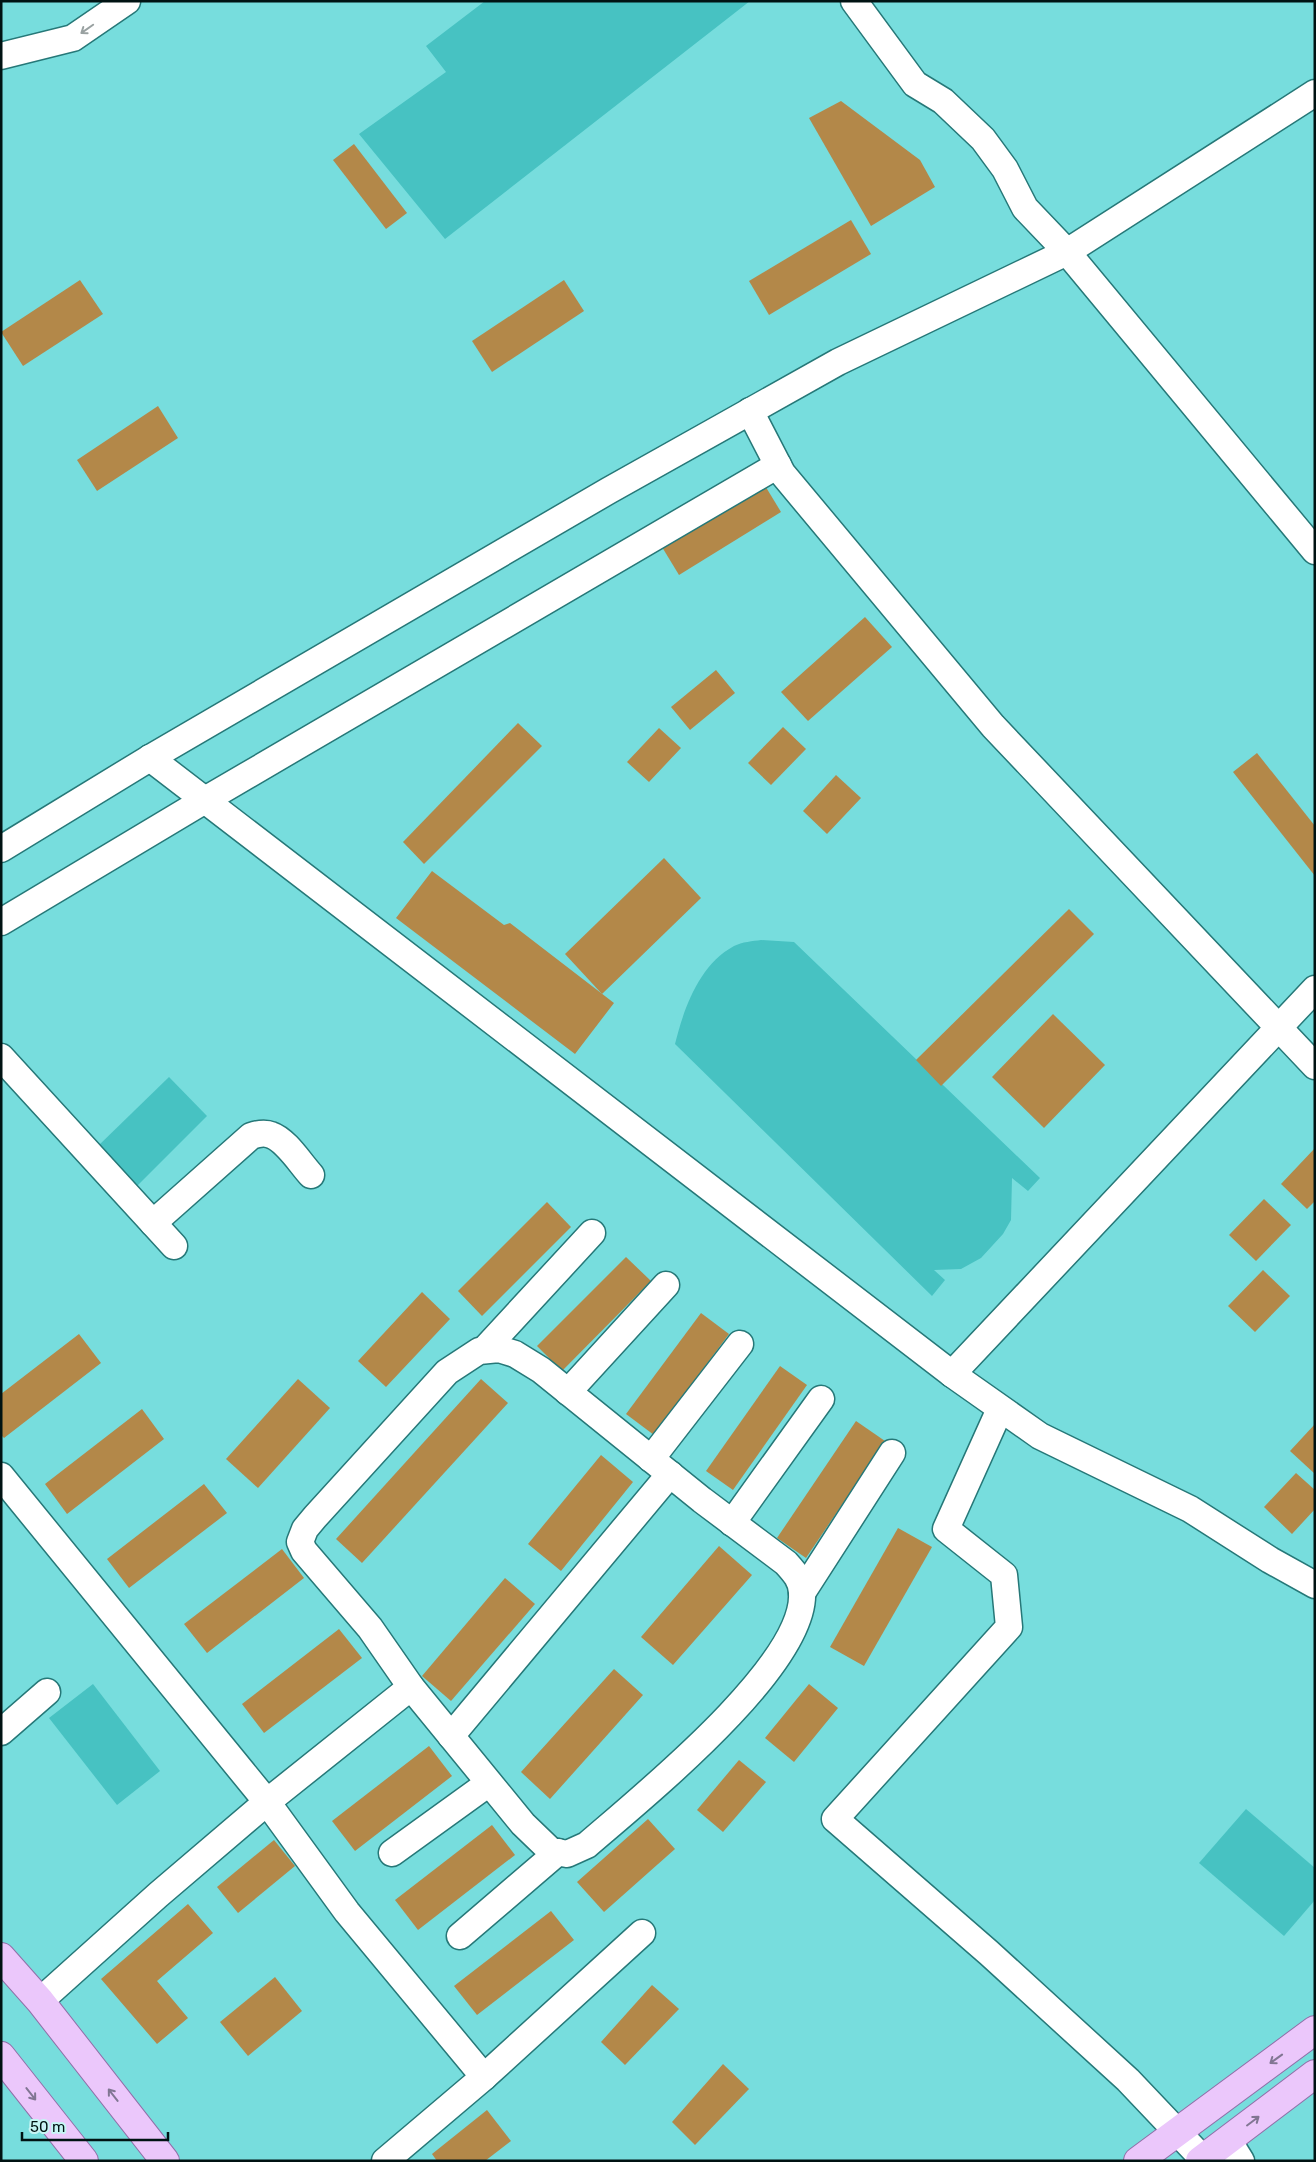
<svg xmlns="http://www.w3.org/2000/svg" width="1316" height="2162" viewBox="0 0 1316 2162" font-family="Rubik,sans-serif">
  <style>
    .green { fill: #47c2c2 }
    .building { fill: #b38849 }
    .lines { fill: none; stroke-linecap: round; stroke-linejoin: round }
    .minor-casing { stroke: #267878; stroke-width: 29 }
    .major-casing { stroke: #906fa8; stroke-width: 30 }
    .minor { stroke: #fff; stroke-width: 26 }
    .major { stroke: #ebc7fb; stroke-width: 28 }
    .oneway { stroke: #99a1a1 }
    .oneway2 { stroke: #817693 }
  </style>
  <rect width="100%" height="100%" fill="#7dd"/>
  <g class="green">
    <polygon points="485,1 750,1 445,239 359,134 446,72 426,46"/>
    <path d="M761 940 794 942 1040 1178 1028 1191 1012 1178 1011 1220 1003 1234 981 1258 961 1269 934 1270 945 1280 932 1296 675 1044C684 1008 699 965 734 946 742 942 753 941 761 940Z"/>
    <polygon points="169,1077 207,1116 136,1187 97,1147"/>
    <polygon points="93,1684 160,1771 117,1805 49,1718"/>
    <polygon points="1246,1809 1315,1868 1315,1900 1284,1936 1199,1863"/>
  </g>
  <g class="building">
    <polygon points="841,101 920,160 935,187 871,226 809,118"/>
    <polygon points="354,144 407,213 386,229 333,160"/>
    <polygon points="851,220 871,254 769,315 749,281"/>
    <polygon points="80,280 103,314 23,366 1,332"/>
    <polygon points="564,280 584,311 492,372 472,341"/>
    <polygon points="158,406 178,438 97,491 77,460"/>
    <polygon points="764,484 781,512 679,575 662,547"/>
    <polygon points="865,617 892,647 808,721 781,692"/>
    <polygon points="716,670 735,693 690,730 671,707"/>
    <polygon points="518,723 542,746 424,864 403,842"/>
    <polygon points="783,727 806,749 771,785 748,763"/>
    <polygon points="659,728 681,748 649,782 627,762"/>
    <polygon points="1257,753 1315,826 1315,876 1233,772"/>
    <polygon points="836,775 861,798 827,834 803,811"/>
    <polygon points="664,858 701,898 602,994 565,954"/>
    <polygon points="432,871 504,925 510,923 614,1003 575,1054 396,918"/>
    <polygon points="1069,909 1094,934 941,1086 916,1060"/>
    <polygon points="1053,1014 1105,1065 1044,1128 992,1077"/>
    <polygon points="1315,1148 1315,1201 1307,1209 1281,1184"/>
    <polygon points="1264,1199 1291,1225 1256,1261 1229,1235"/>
    <polygon points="547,1202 571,1227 482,1316 458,1291"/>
    <polygon points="626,1257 651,1281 562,1371 537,1346"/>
    <polygon points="1263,1270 1290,1296 1255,1332 1228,1306"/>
    <polygon points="422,1292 450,1319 386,1387 358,1361"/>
    <polygon points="701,1313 729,1334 654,1435 626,1414"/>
    <polygon points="79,1334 101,1363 4,1438 1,1435 1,1394"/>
    <polygon points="780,1366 807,1385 733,1490 706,1471"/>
    <polygon points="298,1379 330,1408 258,1488 226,1459"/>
    <polygon points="481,1379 508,1403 362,1563 336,1539"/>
    <polygon points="142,1409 164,1439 67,1514 45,1484"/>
    <polygon points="856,1421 885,1441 806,1558 777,1538"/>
    <polygon points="1315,1424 1315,1474 1290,1451"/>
    <polygon points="601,1455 633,1482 561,1571 528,1544"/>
    <polygon points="1296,1473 1315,1490 1315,1509 1292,1534 1264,1507"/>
    <polygon points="204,1484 227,1513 129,1588 107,1559"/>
    <polygon points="898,1528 932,1547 864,1666 830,1647"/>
    <polygon points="719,1546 752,1575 673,1665 641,1637"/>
    <polygon points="282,1549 304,1578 207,1653 184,1624"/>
    <polygon points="505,1578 535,1604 451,1701 422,1676"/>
    <polygon points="339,1629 362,1658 264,1733 242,1704"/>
    <polygon points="614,1669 643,1695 550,1799 521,1772"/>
    <polygon points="809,1684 838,1708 794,1762 765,1738"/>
    <polygon points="429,1746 452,1776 355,1851 332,1821"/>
    <polygon points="739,1760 766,1782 723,1832 697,1810"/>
    <polygon points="648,1819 675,1849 604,1912 577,1882"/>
    <polygon points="492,1825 515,1855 418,1930 395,1900"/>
    <polygon points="274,1840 295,1866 238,1913 217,1887"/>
    <polygon points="188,1904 213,1933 157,1981 188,2018 157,2044 101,1979"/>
    <polygon points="551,1911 574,1940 477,2015 454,1986"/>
    <polygon points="275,1977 302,2011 248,2056 220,2022"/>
    <polygon points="652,1985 679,2009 625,2065 601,2042"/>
    <polygon points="723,2064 749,2089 695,2145 672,2122"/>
    <polygon points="487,2110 511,2141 485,2161 437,2161 432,2154"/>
  </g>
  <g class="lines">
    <g class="minor-casing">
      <g id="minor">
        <polyline points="854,1 915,84 943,101 983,139 1005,169 1025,208 1067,252 1315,551"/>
        <polyline points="1,56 73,38 127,1"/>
        <polyline points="750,411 782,473 993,726 1315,1066"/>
        <polyline points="150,758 952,1374 1040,1436 1190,1509 1270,1560 1315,1585"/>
        <polyline points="1,849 150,758 608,491 838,362 1067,252 1315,93"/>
        <polyline points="1,922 205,800 778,465"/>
        <polyline points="1,1057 174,1246"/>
        <path d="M153 1223 251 1136C257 1134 264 1132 271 1135 286 1140 300 1163 311 1175"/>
        <path d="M499 1349 515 1354 541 1370 702 1500 786 1563C794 1572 801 1579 802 1592 807 1665 640 1799 587 1845L567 1854 551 1851 523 1824 411 1687 370 1628 304 1551 300 1542 305 1529 315 1517 447 1372 479 1351Z"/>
        <polyline points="484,1350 592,1233"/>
        <polyline points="952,1374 1315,989"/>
        <polyline points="568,1392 666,1285"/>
        <polyline points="1000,1409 946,1529 1004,1575 1009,1627 835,1819 989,1953 1128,2080 1203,2159"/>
        <polyline points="651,1459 740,1344"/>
        <polyline points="1,1476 267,1802 347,1912 484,2077"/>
        <polyline points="732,1523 821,1399"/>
        <polyline points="802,1593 892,1453"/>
        <polyline points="1,1732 47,1692"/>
        <polyline points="451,1736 670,1474"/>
        <polyline points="392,1853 489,1783"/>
        <polyline points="460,1936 558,1852"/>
        <polyline points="40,2001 158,1895 267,1802 411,1687"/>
        <polyline points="1228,2140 1241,2161"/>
        <polyline points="385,2161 484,2077 642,1933"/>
      </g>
    </g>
    <g class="major-casing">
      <g id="major">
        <polyline points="1,1957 40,2001 165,2161"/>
        <polyline points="1,2056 84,2161"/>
        <polyline points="1138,2161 1315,2030"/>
        <polyline points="1200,2161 1315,2074"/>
      </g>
    </g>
    <use href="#minor" class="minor"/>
    <use href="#major" class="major"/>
  </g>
  <defs><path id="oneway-shaft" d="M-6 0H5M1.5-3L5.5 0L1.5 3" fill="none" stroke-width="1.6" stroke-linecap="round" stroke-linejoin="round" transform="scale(1.25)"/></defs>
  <use class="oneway" href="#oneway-shaft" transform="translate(87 29) rotate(145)"/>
  <g class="oneway2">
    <use href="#oneway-shaft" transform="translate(1276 2059) rotate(144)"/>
    <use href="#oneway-shaft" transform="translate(31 2094) rotate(52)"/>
    <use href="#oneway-shaft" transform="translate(113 2095) rotate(-128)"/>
    <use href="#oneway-shaft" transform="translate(1253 2121) rotate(-37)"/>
  </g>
  <rect width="1316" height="2162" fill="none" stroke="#001313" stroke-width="5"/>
  <path d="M22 2132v8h146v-8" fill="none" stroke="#001313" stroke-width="2.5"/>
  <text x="30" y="2132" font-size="15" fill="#001313" stroke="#c6f5f4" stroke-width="4" paint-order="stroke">50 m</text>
</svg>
